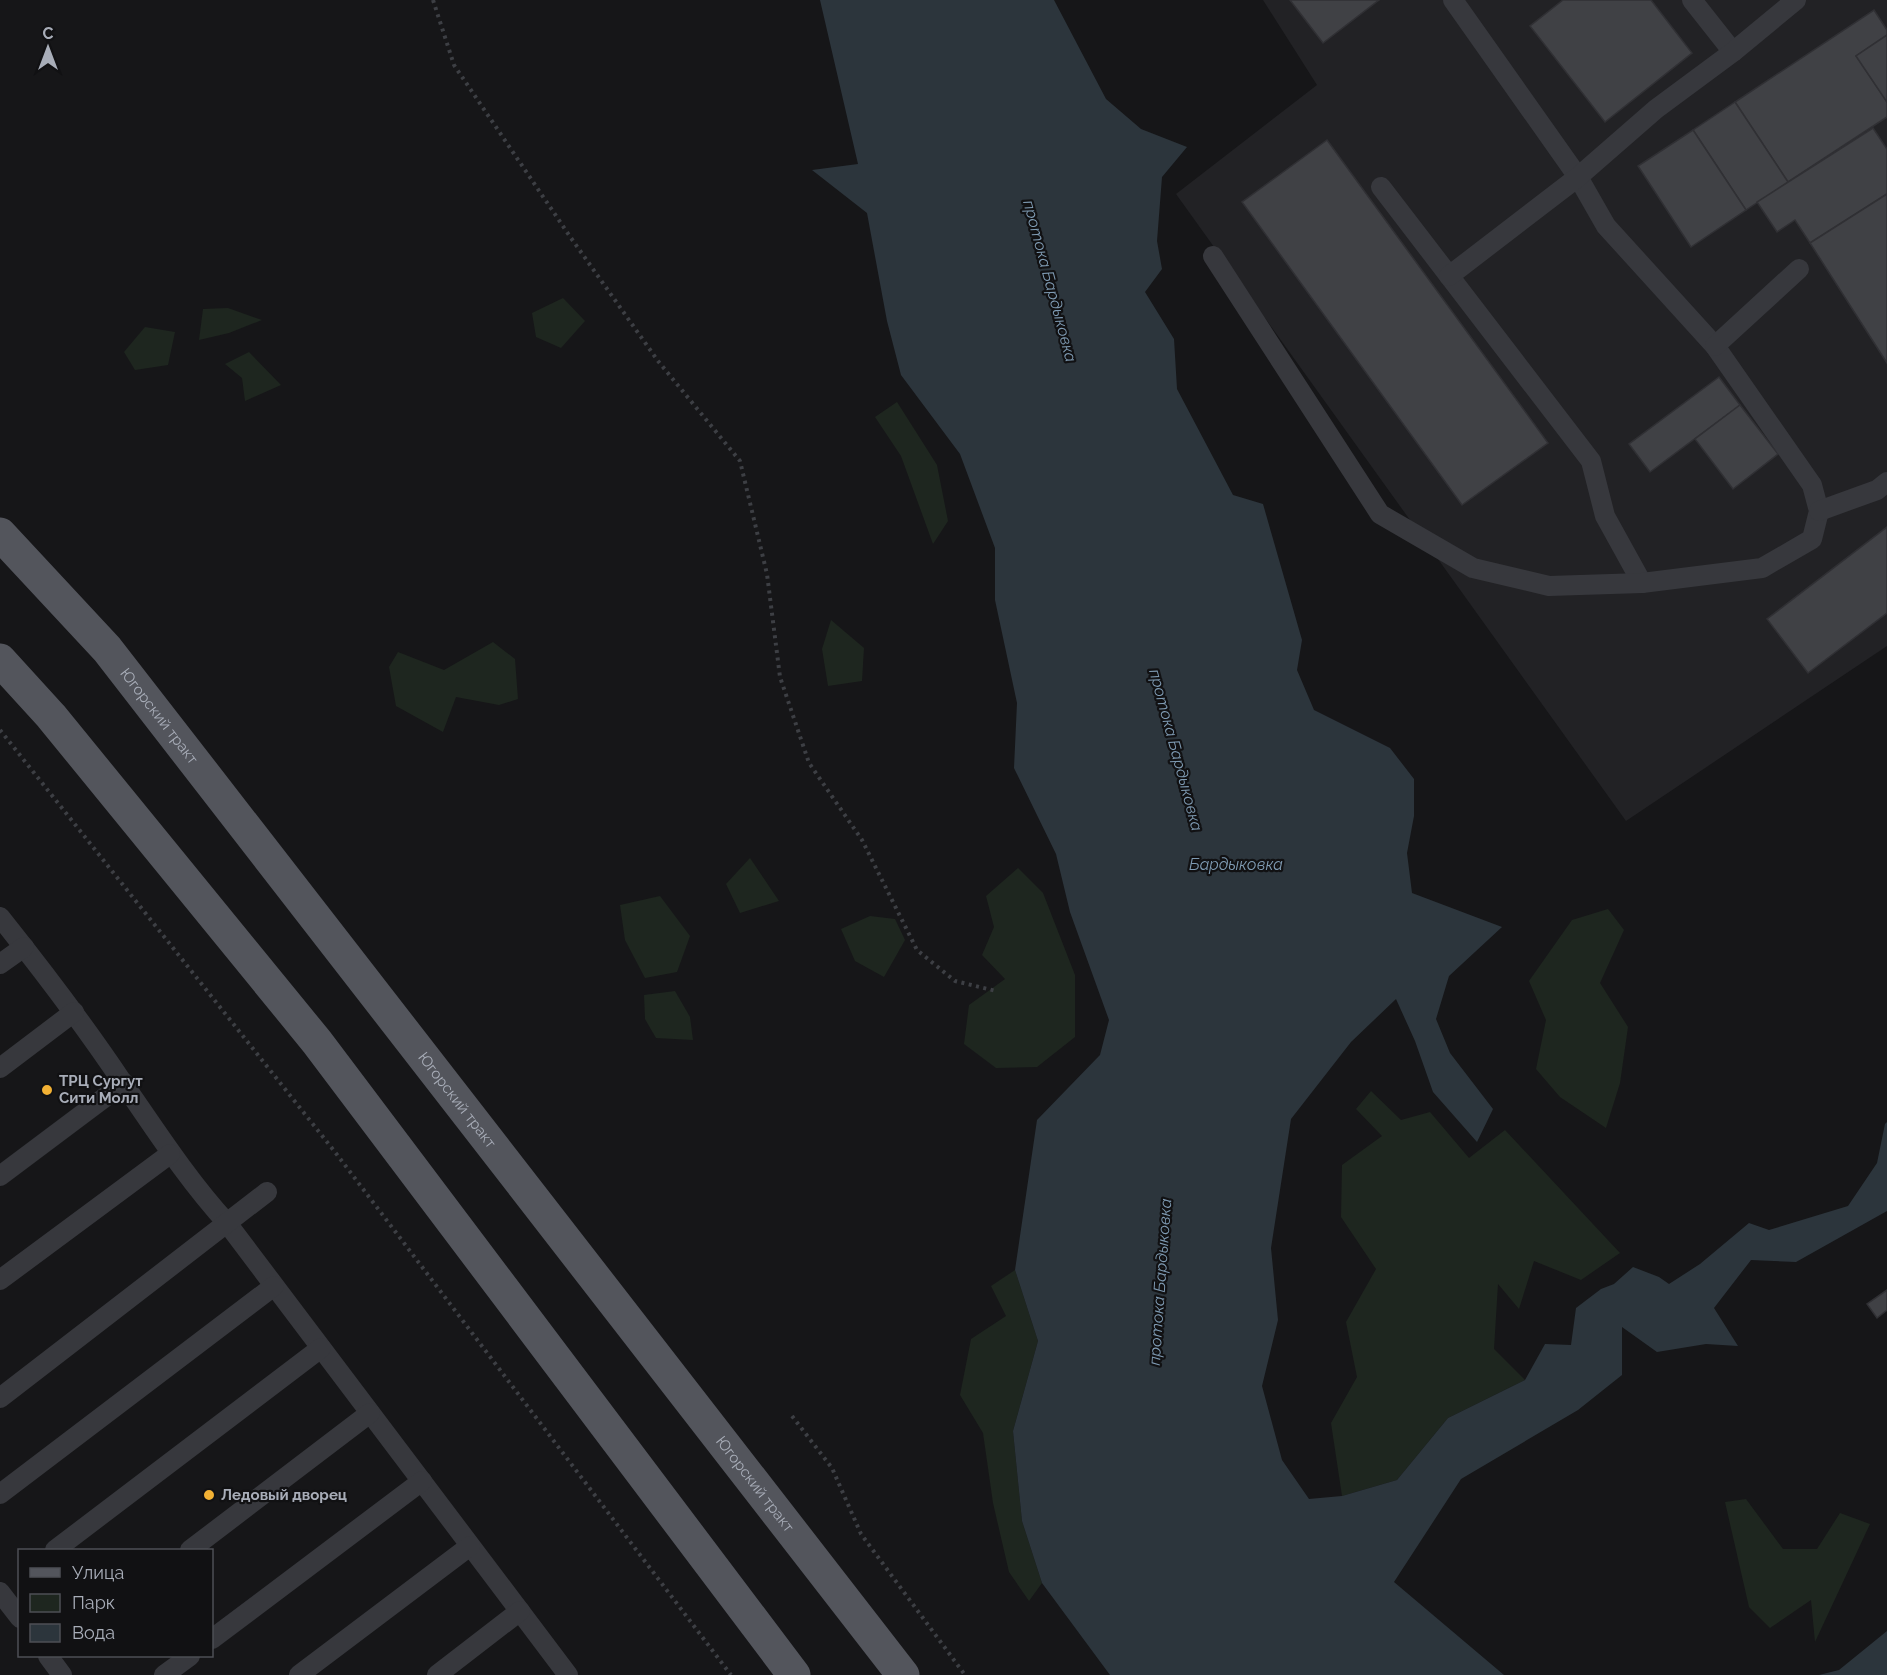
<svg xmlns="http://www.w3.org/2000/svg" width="1887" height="1675" viewBox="0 0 1887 1675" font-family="Raleway,sans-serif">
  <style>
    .built { fill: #222225 }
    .green { fill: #1e261f }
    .water { fill: #2c353c }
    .building { fill: #404145; stroke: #303034; stroke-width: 1.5 }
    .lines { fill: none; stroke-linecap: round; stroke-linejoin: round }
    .path { stroke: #3d3f44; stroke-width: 4; stroke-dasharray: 3 4.5; stroke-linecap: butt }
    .service { stroke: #37383d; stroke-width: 20 }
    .primary { stroke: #53555c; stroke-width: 33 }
    .poi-dot { fill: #f2b134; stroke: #111113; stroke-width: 2 }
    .labels { text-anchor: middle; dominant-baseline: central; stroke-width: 4.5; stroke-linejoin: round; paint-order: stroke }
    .street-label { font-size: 15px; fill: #a8adb8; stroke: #111113 }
    .poi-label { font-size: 15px; font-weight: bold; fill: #a8adb8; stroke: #111113; text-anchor: start }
    .water-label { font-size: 16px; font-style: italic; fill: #7f9bb3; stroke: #111113 }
  </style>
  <rect width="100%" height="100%" fill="#161618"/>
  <polygon class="built" points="1263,0 1887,0 1887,646 1626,821 1176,194 1317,85"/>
  <g class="green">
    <polygon points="563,298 585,321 561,348 536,337 532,313"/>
    <polygon points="228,308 262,320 229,333 199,340 203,309"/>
    <polygon points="145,327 175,332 168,365 135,370 124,352"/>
    <polygon points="249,352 281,385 245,401 242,378 225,364"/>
    <polygon points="897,402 937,465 948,521 933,544 901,456 875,417"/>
    <polygon points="831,620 864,648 862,681 828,686 822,649"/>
    <polygon points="493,642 515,659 518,699 499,705 456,697 443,732 396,706 389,667 398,652 444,670"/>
    <polygon points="750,858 779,901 740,913 726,884"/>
    <polygon points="1018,868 1043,893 1075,975 1075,1037 1037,1067 996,1068 964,1044 969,1005 1005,979 982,955 994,927 986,896"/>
    <polygon points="660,896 690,936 677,972 645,978 625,940 620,905"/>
    <polygon points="1608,909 1624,930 1600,983 1628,1027 1620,1083 1606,1128 1560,1097 1536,1069 1546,1020 1529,981 1572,920"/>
    <polygon points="870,916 895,919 905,940 884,977 855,961 841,929"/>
    <polygon points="675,991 690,1017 693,1040 656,1038 645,1019 644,995"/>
    <polygon points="1371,1091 1401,1120 1430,1112 1469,1158 1505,1130 1620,1253 1581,1280 1534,1261 1519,1309 1498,1284 1494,1349 1525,1380 1448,1418 1397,1480 1342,1496 1331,1423 1357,1377 1346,1322 1376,1269 1341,1217 1342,1165 1382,1136 1356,1109"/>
    <polygon points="1015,1270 1038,1341 1013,1431 1022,1521 1042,1583 1029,1601 1009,1572 993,1503 983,1433 960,1395 971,1339 1006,1316 991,1286"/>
    <polygon points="1746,1499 1783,1549 1817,1549 1840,1513 1870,1524 1815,1642 1811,1600 1770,1628 1749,1607 1725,1502"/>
  </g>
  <g class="water">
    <polygon points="820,0 1054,0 1106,99 1141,129 1187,147 1162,177 1157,241 1162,269 1145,292 1174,339 1177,389 1233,495 1263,504 1302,640 1297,670 1314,710 1390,748 1414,779 1414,816 1407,853 1412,893 1502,927 1449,976 1436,1019 1450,1053 1493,1109 1477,1142 1433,1092 1415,1041 1396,999 1351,1042 1291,1119 1271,1248 1278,1320 1262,1386 1282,1460 1309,1499 1342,1496 1397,1480 1448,1418 1525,1380 1545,1344 1571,1345 1576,1308 1601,1289 1614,1284 1633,1267 1659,1277 1669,1284 1700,1264 1749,1223 1769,1230 1848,1206 1877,1163 1885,1124 1887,1122 1887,1211 1796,1262 1751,1260 1714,1308 1738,1346 1706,1344 1657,1352 1622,1327 1622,1375 1578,1410 1461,1479 1394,1582 1504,1675 1110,1675 1042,1583 1022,1521 1013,1431 1038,1341 1015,1270 1037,1120 1100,1055 1109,1020 1070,912 1056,854 1014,768 1017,703 995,600 995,548 960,454 901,375 887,321 867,213 812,170 858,164"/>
    <polygon points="1887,1631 1887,1675 1819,1675 1839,1670"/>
  </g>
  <g class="building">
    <polygon points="1290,0 1379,0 1323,43"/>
    <polygon points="1563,0 1651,0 1692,53 1605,122 1530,26"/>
    <polygon points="1874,10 1887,30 1887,35 1856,56 1887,102 1887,117 1788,182 1735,102"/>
    <polygon points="1887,35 1887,102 1856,56"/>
    <polygon points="1735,102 1788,182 1746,210 1693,130"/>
    <polygon points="1873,128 1887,149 1887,194 1810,243 1795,220 1777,232 1757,202"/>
    <polygon points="1693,130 1746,210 1691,247 1638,166"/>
    <polygon points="1327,140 1548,443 1462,505 1242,202"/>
    <polygon points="1887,194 1887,363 1810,243"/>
    <polygon points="1719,377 1740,405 1650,472 1629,444"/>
    <polygon points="1740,405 1778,454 1733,489 1695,439"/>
    <polygon points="1887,527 1887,613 1808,673 1767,619"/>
    <polygon points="1887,1290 1887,1310 1877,1318 1867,1304"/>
  </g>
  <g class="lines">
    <g class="path">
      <polyline points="433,0 454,65 571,238 658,361 740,461 767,574 780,677 809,763 862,840 917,950 955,981 996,991"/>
      <polyline points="0,730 335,1152 731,1675"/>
      <polyline points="792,1416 832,1468 861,1534 965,1675"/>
    </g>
    <g class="service">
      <polyline points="1692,0 1733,52"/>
      <polyline points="1381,187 1591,461 1605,516 1642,583"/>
      <polyline points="1213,256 1380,514 1473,568 1549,586 1642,583 1762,568 1812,539 1819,511 1812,485 1715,346 1606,226 1578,177 1453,0"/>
      <polyline points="1449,276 1578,177 1656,109 1733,52 1796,0"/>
      <polyline points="1715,346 1799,269"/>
      <polyline points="1819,511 1877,490 1887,482"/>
      <path d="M0 917C43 971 85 1026 123 1083 157 1132 187 1179 227 1223L568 1675"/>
      <polyline points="0,964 24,947"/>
      <polyline points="0,1068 74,1012"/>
      <polyline points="0,1176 124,1083"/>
      <polyline points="0,1280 170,1154"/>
      <polyline points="0,1398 267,1192"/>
      <polyline points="0,1494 274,1286"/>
      <polyline points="55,1550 321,1348"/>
      <polyline points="190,1550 370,1413"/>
      <polyline points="0,1592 20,1618"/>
      <polyline points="212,1639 422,1481"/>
      <polyline points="48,1656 62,1675"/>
      <polyline points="164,1675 190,1656"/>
      <polyline points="299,1675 470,1546"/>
      <polyline points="437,1675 520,1611"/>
    </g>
    <g class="primary">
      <path id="s1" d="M0 534 107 649 903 1675"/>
      <polyline points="0,660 51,716 317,1042 794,1675"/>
    </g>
  </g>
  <g class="poi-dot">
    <circle cx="47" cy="1090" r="6"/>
    <circle cx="209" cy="1495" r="6"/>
  </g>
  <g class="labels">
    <g class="street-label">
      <text stroke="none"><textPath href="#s1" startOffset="242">Югорский тракт</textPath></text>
      <text stroke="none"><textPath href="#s1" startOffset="728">Югорский тракт</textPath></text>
      <text stroke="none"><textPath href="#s1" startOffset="1214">Югорский тракт</textPath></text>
    </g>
    <g class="poi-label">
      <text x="59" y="1081">ТРЦ Сургут<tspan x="59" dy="17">Сити Молл</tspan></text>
      <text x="221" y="1495">Ледовый дворец</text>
    </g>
    <g class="water-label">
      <text transform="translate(1050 281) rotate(75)">протока Бардыковка</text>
      <text transform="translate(1176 750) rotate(75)">протока Бардыковка</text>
      <text x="1236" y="864">Бардыковка</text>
      <text transform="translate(1160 1282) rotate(-86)">протока Бардыковка</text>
    </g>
  </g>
  <rect x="18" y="1549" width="195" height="108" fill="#111113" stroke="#4d4f55" stroke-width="1.5"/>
  <rect x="30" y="1568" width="30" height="9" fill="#53555c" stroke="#4d4f55" stroke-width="1.5"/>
  <text x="72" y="1579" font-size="18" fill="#a8adb8">Улица</text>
  <rect x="30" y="1594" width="30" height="18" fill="#1e261f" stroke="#4d4f55" stroke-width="1.5"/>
  <text x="72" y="1609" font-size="18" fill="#a8adb8">Парк</text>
  <rect x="30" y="1624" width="30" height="18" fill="#2c353c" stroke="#4d4f55" stroke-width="1.5"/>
  <text x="72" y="1639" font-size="18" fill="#a8adb8">Вода</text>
  <g transform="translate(48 48)" stroke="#111113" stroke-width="4.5" paint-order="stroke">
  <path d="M0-4.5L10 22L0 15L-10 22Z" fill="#a8adb8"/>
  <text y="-9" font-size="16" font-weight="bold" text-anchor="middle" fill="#a8adb8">С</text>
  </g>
</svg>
